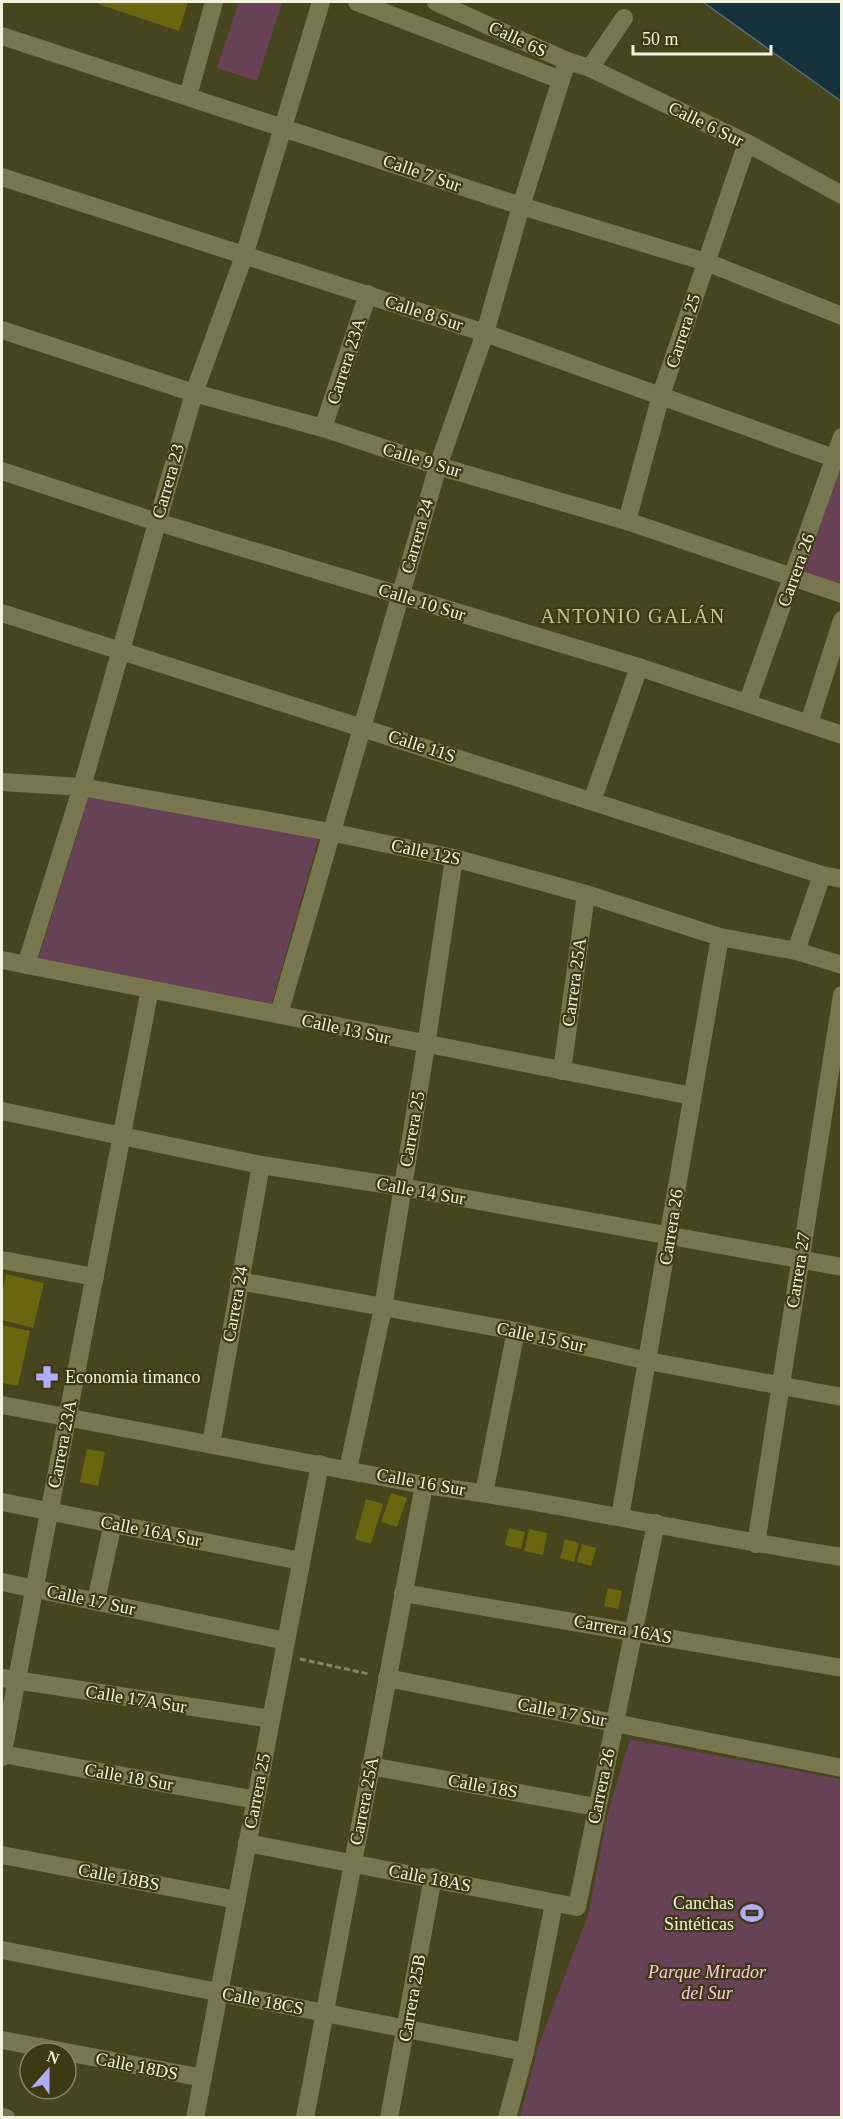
<svg xmlns="http://www.w3.org/2000/svg" width="843" height="2119" viewBox="0 0 843 2119" font-family="Georgia,serif">
  <style>
    .green { fill: #674156 }
    .water { fill: #15323d; stroke: #586c6d; stroke-width: 1.5 }
    .building { fill: #6a650f }
    .lines { fill: none; stroke-linecap: round; stroke-linejoin: round }
    .path { stroke: #858463; stroke-width: 3; stroke-dasharray: 6 3; stroke-linecap: butt }
    .street { stroke: #78764e; stroke-width: 18 }
    .labels { text-anchor: middle; dominant-baseline: central; stroke-width: 4.5; stroke-linejoin: round; paint-order: stroke }
    .street-label { font-size: 18px; fill: #f4f3dd; stroke: #3d3a13 }
    .poi-label { font-size: 18px; fill: #f4f3dd; stroke: #3d3a13; text-anchor: start }
    .park-label { font-size: 18px; font-style: italic; fill: #fec3e2; stroke: #3d3a13 }
    .neighbourhood-label { font-size: 20px; letter-spacing: 1.5px; fill: #c5c398; stroke: #3d3a13 }
  </style>
  <rect width="100%" height="100%" fill="#47451e"/>
  <g class="green">
    <polygon points="239,2 282,3 257,81 217,68"/>
    <polygon points="841,461 841,594 793,578"/>
    <polygon points="89,796 319,837 271,1006 38,960"/>
    <polygon points="630,1739 841,1779 841,2117 520,2117 539,2044 589,1912 607,1816"/>
  </g>
  <polygon class="water" points="703,2 841,2 841,101"/>
  <g class="building">
    <polygon points="99,2 188,2 179,31 98,4"/>
    <polygon points="6,1274 44,1283 33,1328 2,1320 2,1293"/>
    <polygon points="2,1325 30,1331 18,1386 2,1383"/>
    <polygon points="87,1449 105,1452 98,1486 80,1482"/>
    <polygon points="391,1493 407,1498 397,1527 381,1522"/>
    <polygon points="366,1499 383,1504 371,1544 355,1539"/>
    <polygon points="509,1528 525,1532 521,1549 505,1545"/>
    <polygon points="529,1529 547,1533 543,1555 524,1551"/>
    <polygon points="565,1539 579,1543 574,1562 560,1558"/>
    <polygon points="582,1544 596,1548 591,1566 577,1562"/>
    <polygon points="608,1588 622,1591 618,1609 604,1606"/>
  </g>
  <g class="lines">
    <polyline class="path" points="300,1659 369,1674"/>
    <g class="street">
      <polyline points="357,2 561,80"/>
      <polyline points="436,2 567,61 590,68 747,143 842,195"/>
      <polyline points="2,36 521,206 706,262 842,316"/>
      <polyline points="590,68 624,18"/>
      <polyline points="188,96 214,2"/>
      <polyline points="2,177 485,333 842,461"/>
      <polyline points="2,330 194,393 323,428 438,466 627,521 842,594"/>
      <polyline points="323,428 368,294"/>
      <polyline points="2,471 157,522 639,667 842,735"/>
      <polyline points="627,521 661,395 747,143"/>
      <polyline points="2,613 822,875 842,879"/>
      <polyline points="748,701 842,437"/>
      <polyline points="809,723 842,620"/>
      <polyline points="2,782 82,787 330,832 454,858 586,894 720,937 796,951 842,965"/>
      <polyline points="592,801 639,667"/>
      <polyline points="796,951 822,875"/>
      <polyline points="2,960 692,1096"/>
      <polyline points="26,965 82,787 194,393 244,256 321,2"/>
      <polyline points="279,1014 438,466 485,333 521,206 567,61"/>
      <polyline points="562,1071 586,894"/>
      <polyline points="2,1111 261,1165 402,1187 842,1267"/>
      <polyline points="2,1260 95,1277"/>
      <polyline points="239,1281 516,1331 648,1361 842,1397"/>
      <path d="M2 1405 424 1485C564 1503 702 1536 842 1557"/>
      <polyline points="211,1444 261,1165"/>
      <polyline points="348,1469 383,1308 426,1046 454,858"/>
      <polyline points="484,1493 516,1331"/>
      <polyline points="2,1502 301,1561"/>
      <polyline points="620,1517 720,937"/>
      <polyline points="756,1544 842,995"/>
      <polyline points="2,1582 286,1641"/>
      <polyline points="403,1593 842,1668"/>
      <polyline points="96,1601 113,1523"/>
      <polyline points="2,1678 271,1719"/>
      <polyline points="387,1678 842,1768"/>
      <polyline points="2,1754 256,1800"/>
      <polyline points="2,1757 150,989"/>
      <polyline points="370,1766 596,1807"/>
      <polyline points="247,1843 577,1907 656,1523"/>
      <polyline points="2,1855 237,1900"/>
      <polyline points="2,1950 525,2052"/>
      <polyline points="2,2040 203,2078"/>
      <polyline points="2,2117 6,2118"/>
      <polyline points="195,2118 320,1464"/>
      <polyline points="305,2118 424,1485"/>
      <polyline points="389,2118 433,1877"/>
      <polyline points="507,2118 525,2052 554,1903"/>
    </g>
  </g>
  <defs>
    <g id="pharmacy-bare" transform="scale(1.8)"><path d="M-2-6h4v4h4v4h-4v4h-4v-4h-4v-4h4Z" fill="#b1adfa" stroke="#3d3a13" stroke-width="2.5" paint-order="stroke"/></g>
    <g id="stadium-bare" transform="scale(1.8)"><path d="M0-5a6.5 5 0 1 0 0 10a6.5 5 0 1 0 0-10ZM-3.5-1.8h7v3.6h-7Z" fill="#b1adfa" stroke="#3d3a13" stroke-width="2.5" paint-order="stroke"/></g>
  </defs>
  <g fill-rule="evenodd">
    <use href="#pharmacy-bare" x="47" y="1377"/>
    <use href="#stadium-bare" x="752" y="1913"/>
  </g>
  <g class="labels">
    <g class="street-label">
      <text transform="translate(518 39) rotate(25)">Calle 6S</text>
      <text transform="translate(706 124) rotate(26)">Calle 6 Sur</text>
      <text transform="translate(422 173) rotate(19)">Calle 7 Sur</text>
      <text transform="translate(424 313) rotate(18)">Calle 8 Sur</text>
      <text transform="translate(683 331) rotate(-72)">Carrera 25</text>
      <text transform="translate(346 361) rotate(-72)">Carrera 23A</text>
      <text transform="translate(422 460) rotate(17)">Calle 9 Sur</text>
      <text transform="translate(168 481) rotate(-74)">Carrera 23</text>
      <text transform="translate(417 536) rotate(-74)">Carrera 24</text>
      <text transform="translate(796 570) rotate(-70)">Carrera 26</text>
      <text transform="translate(422 602) rotate(17)">Calle 10 Sur</text>
      <text transform="translate(422 746) rotate(18)">Calle 11S</text>
      <text transform="translate(426 852) rotate(12)">Calle 12S</text>
      <text transform="translate(574 982) rotate(-82)">Carrera 25A</text>
      <text transform="translate(346 1029) rotate(12)">Calle 13 Sur</text>
      <text transform="translate(412 1129) rotate(-80)">Carrera 25</text>
      <text transform="translate(421 1191) rotate(10)">Calle 14 Sur</text>
      <text transform="translate(671 1227) rotate(-81)">Carrera 26</text>
      <text transform="translate(798 1270) rotate(-81)">Carrera 27</text>
      <text transform="translate(235 1304) rotate(-80)">Carrera 24</text>
      <text transform="translate(541 1337) rotate(12)">Calle 15 Sur</text>
      <text transform="translate(62 1444) rotate(-79)">Carrera 23A</text>
      <text transform="translate(421 1482) rotate(10)">Calle 16 Sur</text>
      <text transform="translate(151 1531) rotate(11)">Calle 16A Sur</text>
      <text transform="translate(91 1600) rotate(12)">Calle 17 Sur</text>
      <text transform="translate(623 1629) rotate(10)">Carrera 16AS</text>
      <text transform="translate(136 1699) rotate(9)">Calle 17A Sur</text>
      <text transform="translate(562 1712) rotate(11)">Calle 17 Sur</text>
      <text transform="translate(129 1777) rotate(10)">Calle 18 Sur</text>
      <text transform="translate(483 1786) rotate(10)">Calle 18S</text>
      <text transform="translate(601 1786) rotate(-78)">Carrera 26</text>
      <text transform="translate(257 1791) rotate(-79)">Carrera 25</text>
      <text transform="translate(364 1801) rotate(-79)">Carrera 25A</text>
      <text transform="translate(119 1877) rotate(11)">Calle 18BS</text>
      <text transform="translate(430 1878) rotate(11)">Calle 18AS</text>
      <text transform="translate(412 1998) rotate(-80)">Carrera 25B</text>
      <text transform="translate(263 2001) rotate(11)">Calle 18CS</text>
      <text transform="translate(137 2066) rotate(11)">Calle 18DS</text>
    </g>
    <g class="poi-label">
      <text x="65" y="1377">Economia timanco</text>
      <text x="734" y="1903" text-anchor="end">Canchas<tspan x="734" dy="21">Sintéticas</tspan></text>
    </g>
    <g class="park-label">
      <text x="707" y="1972">Parque Mirador<tspan x="707" dy="21">del Sur</tspan></text>
    </g>
    <g class="neighbourhood-label">
      <text x="633" y="616">ANTONIO GALÁN</text>
    </g>
  </g>
  <rect width="843" height="2119" fill="none" stroke="#f4f3dd" stroke-width="6"/>
  <g transform="translate(48 2071) rotate(21)"><circle r="28" fill="#3d3a13" stroke="#868464" stroke-width="1.5"/>
  <path d="M0-4.5L10 22L0 15L-10 22Z" fill="#b1adfa"/>
  <text y="-9" font-size="16" font-weight="bold" text-anchor="middle" fill="#f4f3dd">N</text>
  </g>
  <path d="M633 45v9h138v-9" fill="none" stroke="#f4f3dd" stroke-width="3"/>
  <text x="642" y="45" font-size="18" fill="#f4f3dd" stroke="#3d3a13" stroke-width="4.5" paint-order="stroke">50 m</text>
</svg>
